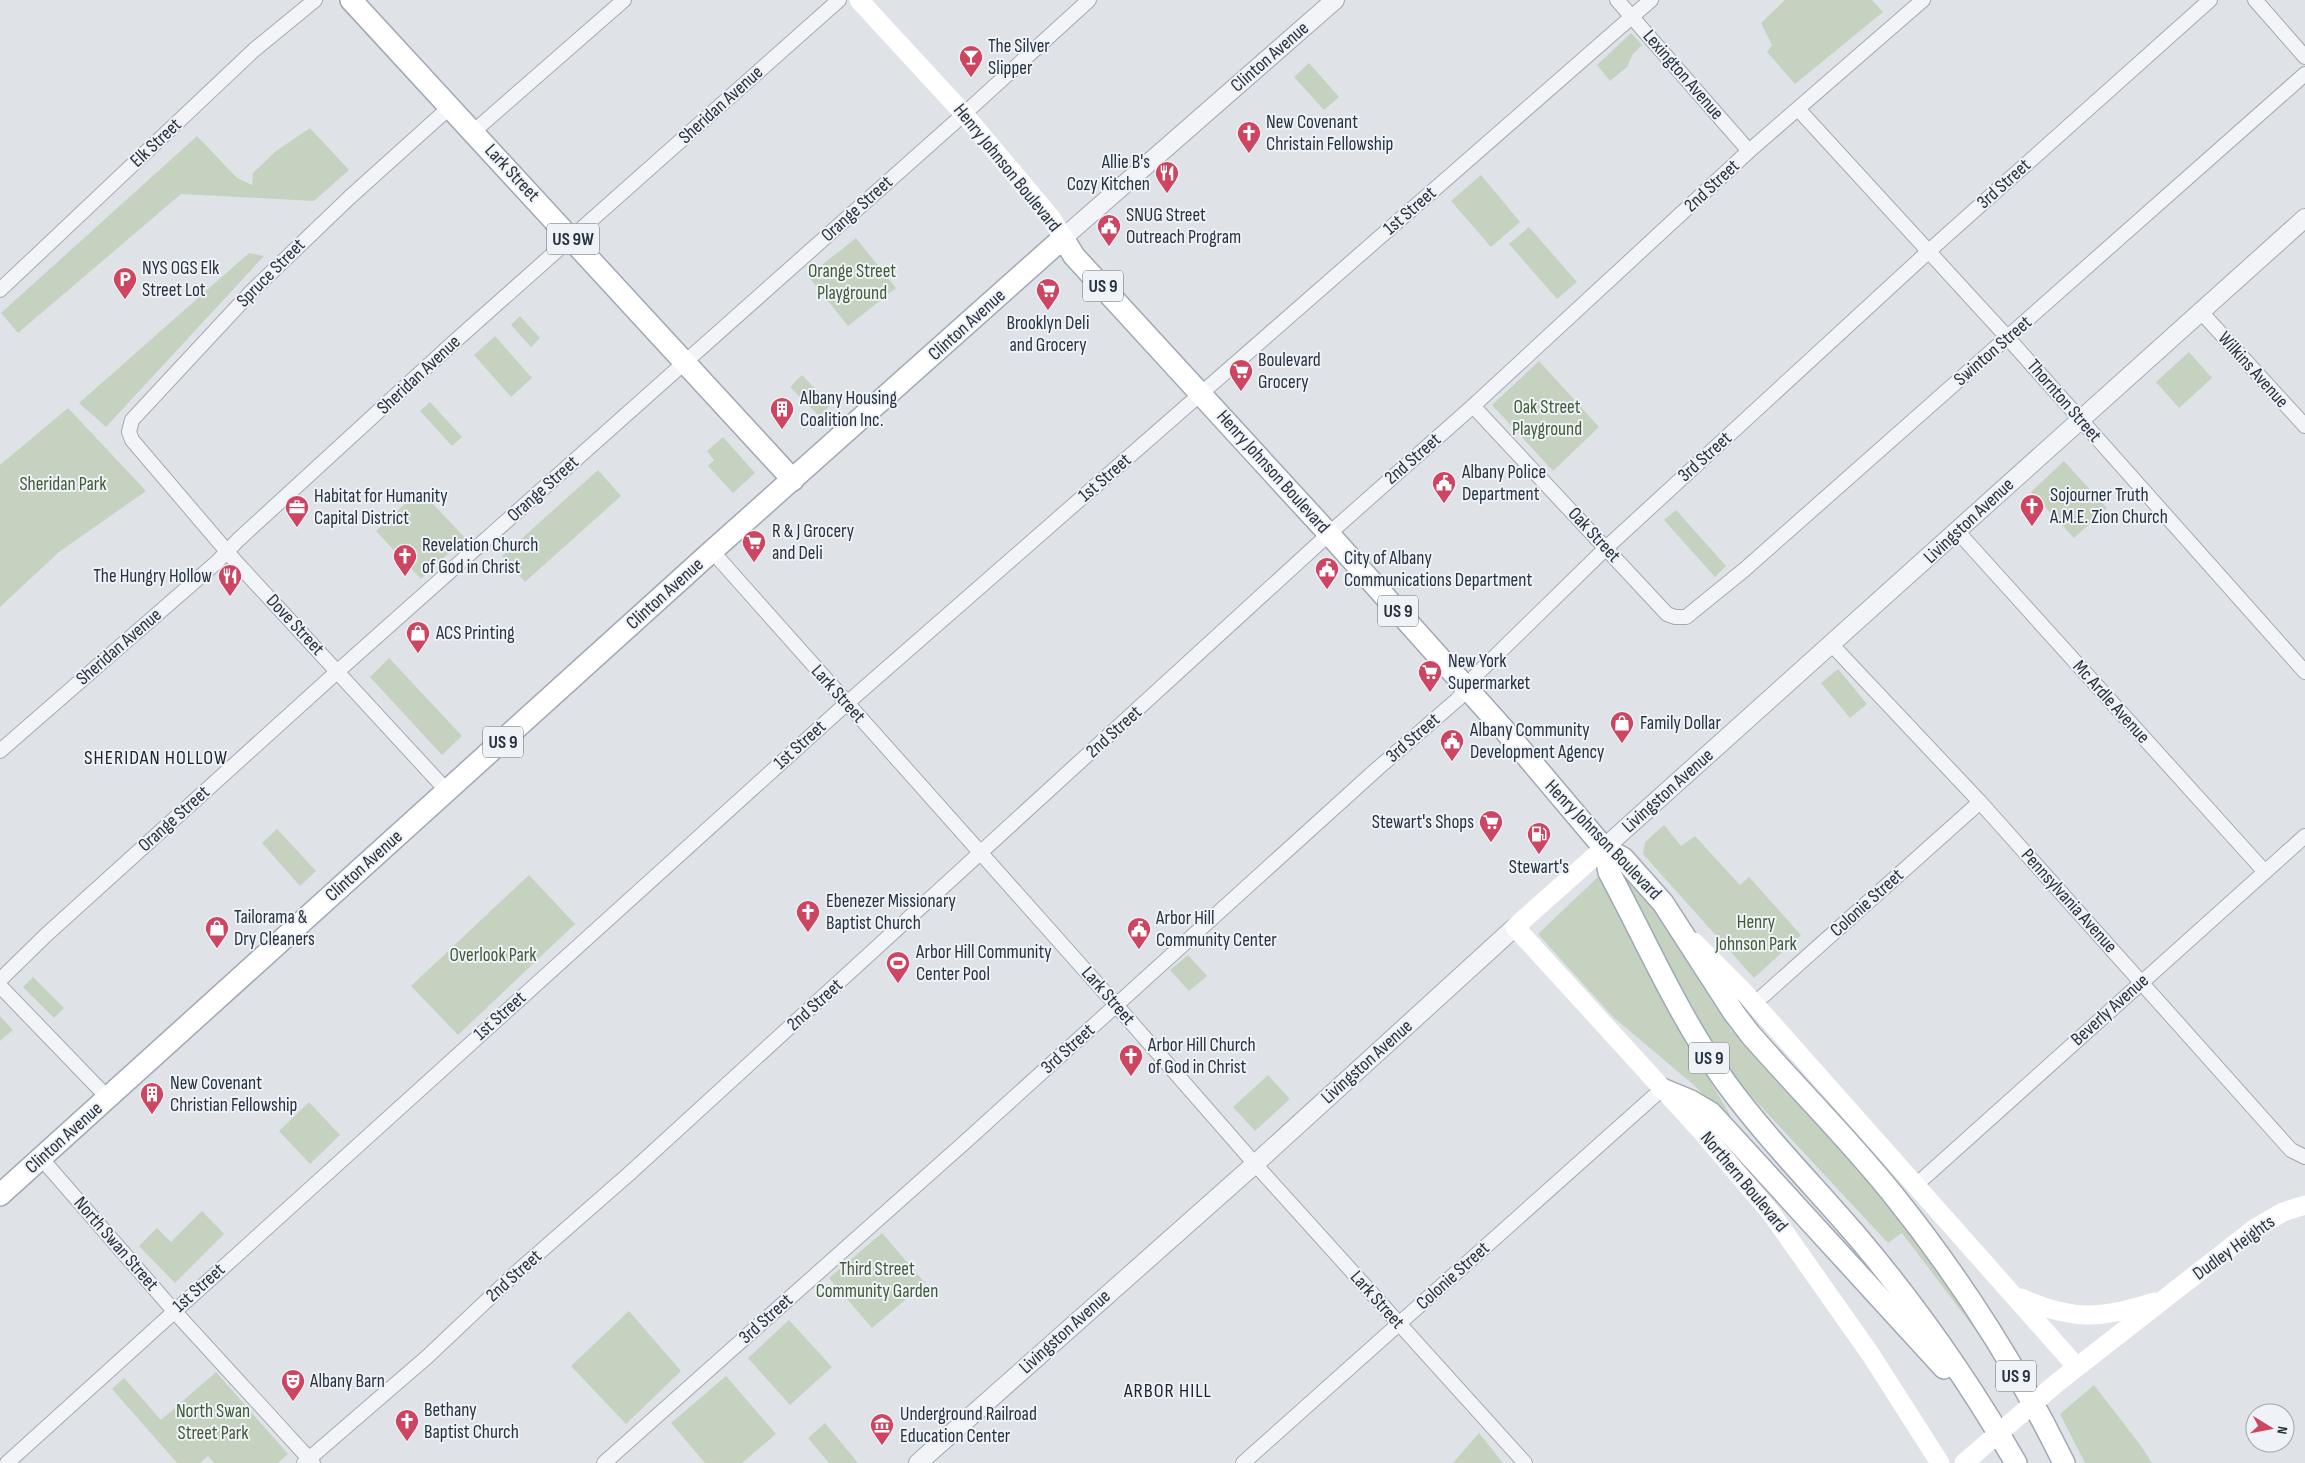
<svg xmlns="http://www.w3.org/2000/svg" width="2305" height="1463" viewBox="0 0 2305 1463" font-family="'Sofia Sans Condensed',sans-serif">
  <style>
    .green { fill: #c6d2c0 }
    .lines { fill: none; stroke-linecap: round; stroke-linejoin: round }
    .minor-casing { stroke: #a4aab2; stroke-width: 16 }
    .tertiary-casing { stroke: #a4aab2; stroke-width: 20 }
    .primary-casing { stroke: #9fa8b4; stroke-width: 24 }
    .minor { stroke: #f2f4f7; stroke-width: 14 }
    .tertiary { stroke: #f2f4f7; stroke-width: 18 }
    .secondary { stroke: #fff; stroke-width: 19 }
    .primary { stroke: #fff; stroke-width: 21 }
    .secondary-bridge { stroke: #fff; stroke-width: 19 }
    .labels { text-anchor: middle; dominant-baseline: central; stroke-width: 4; stroke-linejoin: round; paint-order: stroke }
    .shield { fill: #eff2f6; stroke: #646c76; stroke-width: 1 }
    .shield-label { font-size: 18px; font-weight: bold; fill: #28323f }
    .poi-label { font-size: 19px; fill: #28323f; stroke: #eff2f6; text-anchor: start }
    .street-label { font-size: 19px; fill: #28323f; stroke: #eff2f6 }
    .park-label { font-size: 19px; fill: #3f5b36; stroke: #eff2f6 }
    .neighbourhood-label { font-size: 20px; letter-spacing: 1px; fill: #1a2330; stroke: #eff2f6 }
  </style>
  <rect width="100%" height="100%" fill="#dfe3e8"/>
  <g class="green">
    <polygon points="1785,0 1872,0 1883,12 1795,84 1767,52 1772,45 1761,23"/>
    <polygon points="1631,33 1642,45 1633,54 1627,67 1610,81 1597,65"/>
    <polygon points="1309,63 1339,97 1324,110 1294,77"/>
    <polygon points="310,128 349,170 314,201 181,194 18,333 1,313 197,136 237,178 252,185 253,173 276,151"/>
    <polygon points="1481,175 1520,222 1491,247 1451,201"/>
    <polygon points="1529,227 1577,282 1557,299 1509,244"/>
    <polygon points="856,238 896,288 848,326 808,276"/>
    <polygon points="249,253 264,256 106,427 79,403"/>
    <polygon points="520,316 540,338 531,347 511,325"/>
    <polygon points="495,336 532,378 511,397 474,355"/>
    <polygon points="2189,352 2212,378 2179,408 2156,382"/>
    <polygon points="1539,361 1599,427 1553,471 1492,405"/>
    <polygon points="802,375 831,405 819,416 790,387"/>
    <polygon points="430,402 462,437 452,446 420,411"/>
    <polygon points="68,408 146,491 59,552 0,607 0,465"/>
    <polygon points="723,437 755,473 733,493 708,466 714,460 707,451"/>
    <polygon points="2064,461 2107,508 2074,538 2031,492"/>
    <polygon points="598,470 621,496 525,582 502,556"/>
    <polygon points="420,490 465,538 421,579 376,531"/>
    <polygon points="1676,510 1726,566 1715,577 1664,520"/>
    <polygon points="389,658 462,736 442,755 370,677"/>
    <polygon points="1838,669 1867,704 1850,718 1821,683"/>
    <polygon points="1664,825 1681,846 1695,836 1740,885 1749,877 1801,935 1754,978 1643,854 1645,842"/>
    <polygon points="277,829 316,871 300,886 262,843"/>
    <polygon points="1618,868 1651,905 1731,1030 1898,1214 1935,1264 1980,1336 1902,1233 1888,1243 1739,1083 1714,1049"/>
    <polygon points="529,875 575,924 458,1035 411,986"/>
    <polygon points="1600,875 1674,1019 1730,1115 1726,1118 1695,1086 1613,1017 1538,934"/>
    <polygon points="1188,955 1207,976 1189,991 1170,970"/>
    <polygon points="33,977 64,1008 54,1018 23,987"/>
    <polygon points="0,1016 13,1030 0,1041"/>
    <polygon points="1268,1075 1290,1099 1255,1131 1233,1107"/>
    <polygon points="309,1102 340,1135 310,1164 279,1131"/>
    <polygon points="202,1211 224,1234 175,1283 139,1246 157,1228 171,1242"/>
    <polygon points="882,1233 925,1283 872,1328 829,1278"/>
    <polygon points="629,1311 681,1371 626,1424 571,1366"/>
    <polygon points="789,1320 832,1367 790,1405 748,1358"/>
    <polygon points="216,1372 288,1454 278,1463 214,1463 208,1456 200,1463 177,1463 112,1389 124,1378 161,1420"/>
    <polygon points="726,1376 776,1434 742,1463 705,1463 671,1423"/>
    <polygon points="2094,1385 2141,1446 2152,1463 2085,1463 2060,1414"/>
    <polygon points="825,1423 858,1463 829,1463 808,1438"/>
    <polygon points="1479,1433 1503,1463 1453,1463"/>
  </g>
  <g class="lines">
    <g class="minor-casing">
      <g id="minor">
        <polyline points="1617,0 1749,151"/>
        <polyline points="2255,0 2305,57"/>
        <polyline points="1799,110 2008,338 2305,672"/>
        <polyline points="473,132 624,0"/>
        <polyline points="0,290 254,50 315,0"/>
        <polyline points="2202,313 2305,426"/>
        <polyline points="1473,406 1667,614 1675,617 1686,617 1744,570 2305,74"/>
        <polyline points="1958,532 2265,872"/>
        <polyline points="712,551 1116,1005 1255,1164 1525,1463"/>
        <polyline points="1832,645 1980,802 2291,1150 2305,1157"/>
        <polyline points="0,751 217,562 238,540 454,342 839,0"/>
        <polyline points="448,792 236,562 132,440 129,432 132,420 253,290 350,197 450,107"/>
        <polyline points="0,980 46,935 338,671 964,114 1089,0"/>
        <polyline points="0,986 108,1098"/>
        <polyline points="1754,1004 1980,802"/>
        <polyline points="41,1158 174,1311 313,1463"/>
        <polyline points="1916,1185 2305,836"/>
        <polyline points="7,1463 846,704 1651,0"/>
        <polyline points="304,1463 427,1357 517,1272 630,1173 1341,523 1473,406 1749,151 1923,0"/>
        <polyline points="604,1463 965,1142 1377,769 1458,699 1476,675 1606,548 1929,251 2210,0"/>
        <polyline points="1243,1463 1662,1089"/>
      </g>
    </g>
    <g class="tertiary-casing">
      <g id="tertiary">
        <polyline points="1063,238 1335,0"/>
        <polyline points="1604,848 2305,218"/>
        <polyline points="918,1463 1255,1164 1515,927"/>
      </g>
    </g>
    <g class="primary-casing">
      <g id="primary">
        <polyline points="351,0 793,480"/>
        <path d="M1604 848 1609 872C1647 943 1679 1017 1726 1083 1767 1139 1816 1188 1861 1241 1919 1310 1971 1385 2016 1463"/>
        <polyline points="1662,1089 1691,1101 1711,1113 1944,1368"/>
        <path d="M0 1195 712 551 1063 238 1074 256 1329 534 1507 733 1604 848 1623 858 1663 903 1734 1013 1750 1034C1796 1087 1847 1137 1891 1192 1958 1275 2017 1367 2064 1463"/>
      </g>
    </g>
    <use href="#minor" class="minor"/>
    <use href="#tertiary" class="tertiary"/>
    <g class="secondary">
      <polyline points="859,0 964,114 1052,219 1063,238"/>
      <polyline points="1604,848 1515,927 1704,1134 1771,1213 1871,1355 1940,1463"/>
      <polyline points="1694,942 1744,992 2076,1366"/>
      <path d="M2021 1298C2072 1321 2102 1319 2154 1302"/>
      <polyline points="2058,1382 2254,1229 2283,1212 2305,1205"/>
    </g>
    <use href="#primary" class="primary"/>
    <polyline class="secondary-bridge" points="1964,1463 2058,1382"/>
  </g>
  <defs>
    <g id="bar-pin" transform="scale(1.25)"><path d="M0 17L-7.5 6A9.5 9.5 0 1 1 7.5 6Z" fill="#cd4561" stroke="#eff2f6"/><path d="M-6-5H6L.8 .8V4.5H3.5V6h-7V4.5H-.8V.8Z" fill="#fff"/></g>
    <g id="church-pin" transform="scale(1.25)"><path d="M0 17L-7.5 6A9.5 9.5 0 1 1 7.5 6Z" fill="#cd4561" stroke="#eff2f6"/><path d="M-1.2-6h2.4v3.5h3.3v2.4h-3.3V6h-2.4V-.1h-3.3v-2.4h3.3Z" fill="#fff"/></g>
    <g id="restaurant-pin" transform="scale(1.25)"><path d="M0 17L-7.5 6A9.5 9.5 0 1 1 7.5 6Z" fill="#cd4561" stroke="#eff2f6"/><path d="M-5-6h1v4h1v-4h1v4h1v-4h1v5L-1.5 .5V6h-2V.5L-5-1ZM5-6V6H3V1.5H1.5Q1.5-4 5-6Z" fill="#fff"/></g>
    <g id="civic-pin" transform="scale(1.25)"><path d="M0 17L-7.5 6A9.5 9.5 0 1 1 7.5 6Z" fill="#cd4561" stroke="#eff2f6"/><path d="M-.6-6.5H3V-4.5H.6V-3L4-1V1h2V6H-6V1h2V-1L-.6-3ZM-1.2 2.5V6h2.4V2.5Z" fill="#fff"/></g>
    <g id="parking-pin" transform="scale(1.25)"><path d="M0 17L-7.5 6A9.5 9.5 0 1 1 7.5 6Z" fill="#cd4561" stroke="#eff2f6"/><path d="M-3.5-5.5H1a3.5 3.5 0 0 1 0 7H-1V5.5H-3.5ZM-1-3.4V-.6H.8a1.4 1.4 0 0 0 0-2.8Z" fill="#fff"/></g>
    <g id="supermarket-pin" transform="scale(1.25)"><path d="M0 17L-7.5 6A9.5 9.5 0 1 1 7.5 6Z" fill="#cd4561" stroke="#eff2f6"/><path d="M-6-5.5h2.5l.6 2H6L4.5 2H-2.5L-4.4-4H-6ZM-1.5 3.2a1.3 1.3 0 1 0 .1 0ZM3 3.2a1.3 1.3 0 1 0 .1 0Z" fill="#fff"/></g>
    <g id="building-pin" transform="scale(1.25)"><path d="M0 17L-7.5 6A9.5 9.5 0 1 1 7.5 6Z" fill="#cd4561" stroke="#eff2f6"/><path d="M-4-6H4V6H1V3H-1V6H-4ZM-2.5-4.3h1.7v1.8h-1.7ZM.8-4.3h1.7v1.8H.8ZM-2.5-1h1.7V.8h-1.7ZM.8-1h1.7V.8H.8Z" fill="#fff"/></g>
    <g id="office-pin" transform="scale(1.25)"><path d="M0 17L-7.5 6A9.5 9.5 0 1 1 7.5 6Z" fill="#cd4561" stroke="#eff2f6"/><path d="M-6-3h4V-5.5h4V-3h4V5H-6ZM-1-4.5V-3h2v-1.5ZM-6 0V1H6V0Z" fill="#fff"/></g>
    <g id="shop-pin" transform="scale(1.25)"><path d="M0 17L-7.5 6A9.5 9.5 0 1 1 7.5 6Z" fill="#cd4561" stroke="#eff2f6"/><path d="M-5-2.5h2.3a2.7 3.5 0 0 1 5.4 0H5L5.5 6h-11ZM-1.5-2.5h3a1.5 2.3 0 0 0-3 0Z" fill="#fff"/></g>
    <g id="fuel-pin" transform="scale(1.25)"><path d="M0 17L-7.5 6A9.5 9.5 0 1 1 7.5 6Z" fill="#cd4561" stroke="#eff2f6"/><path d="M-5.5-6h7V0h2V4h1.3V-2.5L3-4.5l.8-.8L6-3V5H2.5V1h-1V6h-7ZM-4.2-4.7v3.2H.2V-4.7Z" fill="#fff"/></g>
    <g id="stadium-pin" transform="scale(1.25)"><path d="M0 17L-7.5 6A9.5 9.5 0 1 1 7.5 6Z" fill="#cd4561" stroke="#eff2f6"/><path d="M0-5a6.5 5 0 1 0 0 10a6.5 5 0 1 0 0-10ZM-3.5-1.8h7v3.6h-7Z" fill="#fff"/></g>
    <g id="theatre-pin" transform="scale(1.25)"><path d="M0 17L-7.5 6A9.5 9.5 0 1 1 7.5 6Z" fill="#cd4561" stroke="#eff2f6"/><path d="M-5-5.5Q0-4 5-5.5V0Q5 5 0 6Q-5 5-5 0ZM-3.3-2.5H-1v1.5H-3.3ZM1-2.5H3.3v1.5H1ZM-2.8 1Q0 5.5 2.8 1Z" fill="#fff"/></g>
    <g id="museum-pin" transform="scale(1.25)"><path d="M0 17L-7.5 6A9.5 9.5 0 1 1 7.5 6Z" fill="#cd4561" stroke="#eff2f6"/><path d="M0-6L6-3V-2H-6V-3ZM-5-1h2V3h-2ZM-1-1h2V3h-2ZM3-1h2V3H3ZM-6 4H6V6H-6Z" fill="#fff"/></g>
  </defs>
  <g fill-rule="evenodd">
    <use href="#bar-pin" x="971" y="57"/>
    <use href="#church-pin" x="1249" y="133"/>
    <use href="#restaurant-pin" x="1167" y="173"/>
    <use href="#civic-pin" x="1109" y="226"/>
    <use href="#parking-pin" x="125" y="279"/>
    <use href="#supermarket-pin" x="1048" y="290"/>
    <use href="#supermarket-pin" x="1241" y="371"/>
    <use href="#building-pin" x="782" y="409"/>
    <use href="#civic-pin" x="1444" y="483"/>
    <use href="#church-pin" x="2032" y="506"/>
    <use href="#office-pin" x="297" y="507"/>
    <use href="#supermarket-pin" x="754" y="542"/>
    <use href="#church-pin" x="405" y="556"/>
    <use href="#civic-pin" x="1327" y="569"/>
    <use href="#restaurant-pin" x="230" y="576"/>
    <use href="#shop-pin" x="418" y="633"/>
    <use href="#supermarket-pin" x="1430" y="672"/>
    <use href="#shop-pin" x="1622" y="723"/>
    <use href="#civic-pin" x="1452" y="741"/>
    <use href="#supermarket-pin" x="1491" y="822"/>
    <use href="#fuel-pin" x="1539" y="834"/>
    <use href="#church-pin" x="808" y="912"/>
    <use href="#shop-pin" x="217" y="928"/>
    <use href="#civic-pin" x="1139" y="929"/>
    <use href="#stadium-pin" x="898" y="963"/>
    <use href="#church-pin" x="1131" y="1056"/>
    <use href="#building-pin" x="152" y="1094"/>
    <use href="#theatre-pin" x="293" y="1381"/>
    <use href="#church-pin" x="407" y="1421"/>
    <use href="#museum-pin" x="882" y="1425"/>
  </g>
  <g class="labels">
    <g class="shield">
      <rect x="547" y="223.5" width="52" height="31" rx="4"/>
      <rect x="1083" y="270.5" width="40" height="31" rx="4"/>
      <rect x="1378" y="595.5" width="40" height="31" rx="4"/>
      <rect x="483" y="726.5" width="40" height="31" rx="4"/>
      <rect x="1689" y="1042.5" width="40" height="31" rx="4"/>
      <rect x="1996" y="1360.5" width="40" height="31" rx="4"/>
    </g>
    <g class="shield-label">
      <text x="573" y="239">US 9W</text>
      <text x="1103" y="286">US 9</text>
      <text x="1398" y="611">US 9</text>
      <text x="503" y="742">US 9</text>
      <text x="1709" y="1058">US 9</text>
      <text x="2016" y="1376">US 9</text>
    </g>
    <g class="poi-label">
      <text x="988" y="46">The Silver<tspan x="988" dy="22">Slipper</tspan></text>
      <text x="1266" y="122">New Covenant<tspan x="1266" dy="22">Christain Fellowship</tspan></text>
      <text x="1150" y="162" text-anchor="end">Allie B's<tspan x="1150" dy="22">Cozy Kitchen</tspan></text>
      <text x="1126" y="215">SNUG Street<tspan x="1126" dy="22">Outreach Program</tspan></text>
      <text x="142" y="268">NYS OGS Elk<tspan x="142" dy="22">Street Lot</tspan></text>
      <text x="1048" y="323" text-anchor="middle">Brooklyn Deli<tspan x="1048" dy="22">and Grocery</tspan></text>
      <text x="1258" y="360">Boulevard<tspan x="1258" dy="22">Grocery</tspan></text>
      <text x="800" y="398">Albany Housing<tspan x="800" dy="22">Coalition Inc.</tspan></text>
      <text x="1462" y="472">Albany Police<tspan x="1462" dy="22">Department</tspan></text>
      <text x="2050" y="495">Sojourner Truth<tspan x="2050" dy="22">A.M.E. Zion Church</tspan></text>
      <text x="314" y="496">Habitat for Humanity<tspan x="314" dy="22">Capital District</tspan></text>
      <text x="772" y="531">R &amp; J Grocery<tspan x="772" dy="22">and Deli</tspan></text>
      <text x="422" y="545">Revelation Church<tspan x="422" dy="22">of God in Christ</tspan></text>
      <text x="1344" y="558">City of Albany<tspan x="1344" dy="22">Communications Department</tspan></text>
      <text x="212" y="576" text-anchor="end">The Hungry Hollow</text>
      <text x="436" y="633">ACS Printing</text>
      <text x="1448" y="661">New York<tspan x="1448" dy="22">Supermarket</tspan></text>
      <text x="1640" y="723">Family Dollar</text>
      <text x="1470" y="730">Albany Community<tspan x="1470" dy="22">Development Agency</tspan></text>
      <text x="1474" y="822" text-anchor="end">Stewart's Shops</text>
      <text x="1539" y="867" text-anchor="middle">Stewart's</text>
      <text x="826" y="901">Ebenezer Missionary<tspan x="826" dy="22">Baptist Church</tspan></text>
      <text x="234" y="917">Tailorama &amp;<tspan x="234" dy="22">Dry Cleaners</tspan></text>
      <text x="1156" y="918">Arbor Hill<tspan x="1156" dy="22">Community Center</tspan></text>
      <text x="916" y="952">Arbor Hill Community<tspan x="916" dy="22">Center Pool</tspan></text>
      <text x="1148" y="1045">Arbor Hill Church<tspan x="1148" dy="22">of God in Christ</tspan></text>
      <text x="170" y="1083">New Covenant<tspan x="170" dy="22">Christian Fellowship</tspan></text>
      <text x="310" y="1381">Albany Barn</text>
      <text x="424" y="1410">Bethany<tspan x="424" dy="22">Baptist Church</tspan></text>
      <text x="900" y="1414">Underground Railroad<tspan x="900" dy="22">Education Center</tspan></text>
    </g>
    <g class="street-label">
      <text transform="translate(1270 57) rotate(-41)">Clinton Avenue</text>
      <text transform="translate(1683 75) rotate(49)">Lexington Avenue</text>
      <text transform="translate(721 105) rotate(-42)">Sheridan Avenue</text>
      <text transform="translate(156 143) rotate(-43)">Elk Street</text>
      <text transform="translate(1007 168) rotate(51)">Henry Johnson Boulevard</text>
      <text transform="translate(512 173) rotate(47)">Lark Street</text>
      <text transform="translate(2004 184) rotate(-42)">3rd Street</text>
      <text transform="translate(1712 186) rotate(-43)">2nd Street</text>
      <text transform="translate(857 209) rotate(-42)">Orange Street</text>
      <text transform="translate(1410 211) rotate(-41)">1st Street</text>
      <text transform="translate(271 273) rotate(-45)">Spruce Street</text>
      <text transform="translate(967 325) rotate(-42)">Clinton Avenue</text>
      <text transform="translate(1993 351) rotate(-41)">Swinton Street</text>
      <text transform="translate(2253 370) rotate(48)">Wilkins Avenue</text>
      <text transform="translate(419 375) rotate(-43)">Sheridan Avenue</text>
      <text transform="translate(2064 401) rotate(49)">Thornton Street</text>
      <text transform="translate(1705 457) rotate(-42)">3rd Street</text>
      <text transform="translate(1413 459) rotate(-41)">2nd Street</text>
      <text transform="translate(1273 472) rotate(48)">Henry Johnson Boulevard</text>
      <text transform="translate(1105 478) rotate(-41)">1st Street</text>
      <text transform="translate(543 489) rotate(-42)">Orange Street</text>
      <text transform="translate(1969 521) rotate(-43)">Livingston Avenue</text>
      <text transform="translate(1594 535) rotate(47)">Oak Street</text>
      <text transform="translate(665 594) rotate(-42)">Clinton Avenue</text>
      <text transform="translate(295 625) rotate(47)">Dove Street</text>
      <text transform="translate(119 647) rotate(-41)">Sheridan Avenue</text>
      <text transform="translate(838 694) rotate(48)">Lark Street</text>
      <text transform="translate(2111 702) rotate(48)">Mc Ardle Avenue</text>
      <text transform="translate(1114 732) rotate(-42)">2nd Street</text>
      <text transform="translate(1413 738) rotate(-41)">3rd Street</text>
      <text transform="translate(800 745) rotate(-42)">1st Street</text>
      <text transform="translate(1668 791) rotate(-42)">Livingston Avenue</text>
      <text transform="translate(174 819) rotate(-42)">Orange Street</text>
      <text transform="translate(1603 840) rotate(46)">Henry Johnson Boulevard</text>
      <text transform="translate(364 866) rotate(-42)">Clinton Avenue</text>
      <text transform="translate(2069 901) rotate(48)">Pennsylvania Avenue</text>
      <text transform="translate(1867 903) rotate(-42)">Colonie Street</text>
      <text transform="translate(1108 996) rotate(49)">Lark Street</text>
      <text transform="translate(815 1005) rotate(-42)">2nd Street</text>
      <text transform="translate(2110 1010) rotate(-42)">Beverly Avenue</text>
      <text transform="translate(500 1016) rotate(-42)">1st Street</text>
      <text transform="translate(1068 1049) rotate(-42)">3rd Street</text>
      <text transform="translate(1367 1062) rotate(-42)">Livingston Avenue</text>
      <text transform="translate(64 1138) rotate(-42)">Clinton Avenue</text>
      <text transform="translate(1744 1182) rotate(50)">Northern Boulevard</text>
      <text transform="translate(116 1244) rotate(49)">North Swan Street</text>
      <text transform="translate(2234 1248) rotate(-36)">Dudley Heights</text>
      <text transform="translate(514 1276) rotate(-42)">2nd Street</text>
      <text transform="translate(1453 1276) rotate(-42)">Colonie Street</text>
      <text transform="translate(199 1288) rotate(-42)">1st Street</text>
      <text transform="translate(1377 1300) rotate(48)">Lark Street</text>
      <text transform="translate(766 1319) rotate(-42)">3rd Street</text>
      <text transform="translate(1065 1332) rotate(-42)">Livingston Avenue</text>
    </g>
    <g class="park-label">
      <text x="852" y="271">Orange Street<tspan x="852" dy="22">Playground</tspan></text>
      <text x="1547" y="407">Oak Street<tspan x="1547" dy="22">Playground</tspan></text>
      <text x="63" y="484">Sheridan Park</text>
      <text x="1756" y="922">Henry<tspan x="1756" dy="22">Johnson Park</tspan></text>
      <text x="493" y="955">Overlook Park</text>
      <text x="877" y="1269">Third Street<tspan x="877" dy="22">Community Garden</tspan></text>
      <text x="213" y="1411">North Swan<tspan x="213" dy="22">Street Park</tspan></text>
    </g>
    <g class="neighbourhood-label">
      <text x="156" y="758">SHERIDAN HOLLOW</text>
      <text x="1168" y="1391">ARBOR HILL</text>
    </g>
  </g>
  <g transform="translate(2270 1428) rotate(100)"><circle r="24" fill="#eff2f6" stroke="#9fa5ad"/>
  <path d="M0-4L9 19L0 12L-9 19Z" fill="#cd4561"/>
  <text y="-8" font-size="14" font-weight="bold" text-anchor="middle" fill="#28323f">N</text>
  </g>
</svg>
